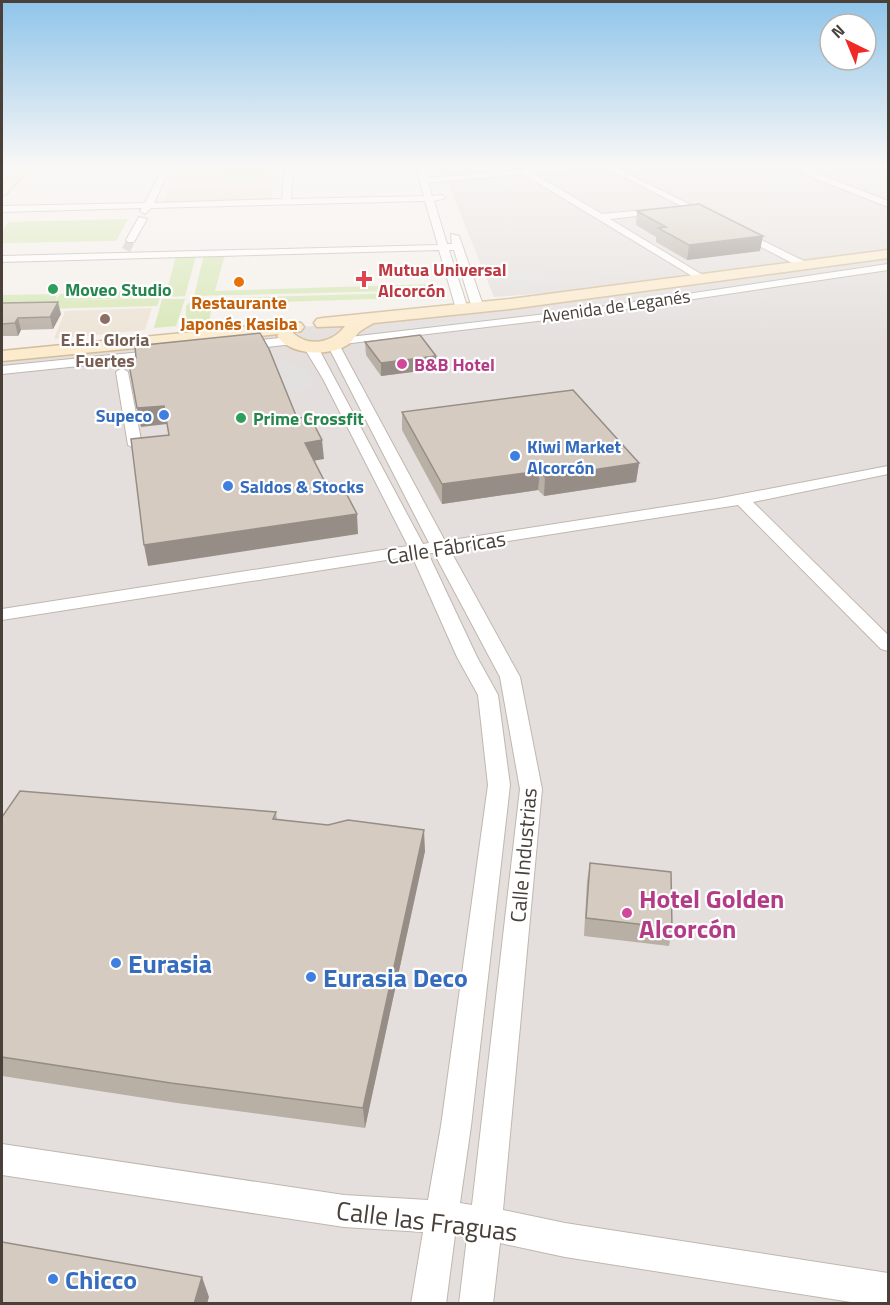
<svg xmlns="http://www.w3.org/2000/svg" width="890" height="1305" viewBox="0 0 890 1305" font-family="'Titillium Web',sans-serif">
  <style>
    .industrial { fill: #e4dfdc }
    .education { fill: #ede3d5 }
    .green { fill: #d7e7b6 }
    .parking { fill: #e3e1df }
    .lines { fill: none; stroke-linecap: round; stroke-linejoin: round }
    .street-tunnel { stroke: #d2cdc7; stroke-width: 9; stroke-dasharray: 9 4.5; stroke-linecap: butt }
    .street-casing { stroke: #c0b7ad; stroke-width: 2 }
    .secondary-casing { stroke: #d2bd9c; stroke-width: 3 }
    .street { fill: #fff; fill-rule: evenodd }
    .secondary { fill: #fcebcd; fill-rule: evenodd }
    .wall { fill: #b8afa5 }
    .shaded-wall { fill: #968e86 }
    .building { fill: #d6cbc0; stroke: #968e86; stroke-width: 1.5 }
    .health-dot { fill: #e0444e; stroke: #fff; stroke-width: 2 }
    .food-dot { fill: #e8710a; stroke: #fff; stroke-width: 2 }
    .leisure-dot { fill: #2e9e5b; stroke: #fff; stroke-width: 2 }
    .education-dot { fill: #8d6e63; stroke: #fff; stroke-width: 2 }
    .hotel-dot { fill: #d1479c; stroke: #fff; stroke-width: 2 }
    .shop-dot { fill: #3f7fe0; stroke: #fff; stroke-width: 2 }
    .labels { text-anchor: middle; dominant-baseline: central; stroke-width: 4.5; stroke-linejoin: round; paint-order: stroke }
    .far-health-label { font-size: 18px; font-weight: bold; fill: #be3a42; stroke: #fff; text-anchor: start }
    .far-leisure-label { font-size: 18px; font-weight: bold; fill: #27864d; stroke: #fff; text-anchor: start }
    .far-food-label { font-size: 18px; font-weight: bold; fill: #c56008; stroke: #fff }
    .far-street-label { font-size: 18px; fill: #484039; stroke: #fff }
    .far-education-label { font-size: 18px; font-weight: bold; fill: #785e54; stroke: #fff }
    .far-hotel-label { font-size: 18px; font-weight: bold; fill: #b23c85; stroke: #fff; text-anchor: start }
    .far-shop-label { font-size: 18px; font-weight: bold; fill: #366cbe; stroke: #fff; text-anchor: start }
    .street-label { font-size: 21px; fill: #484039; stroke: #fff }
    .near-hotel-label { font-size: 26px; font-weight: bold; fill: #b23c85; stroke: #fff; text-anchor: start }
    .near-shop-label { font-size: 26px; font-weight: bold; fill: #366cbe; stroke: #fff; text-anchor: start }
    .near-street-label { font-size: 26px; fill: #484039; stroke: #fff }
  </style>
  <rect width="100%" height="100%" fill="#f5f0eb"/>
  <g class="industrial">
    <polygon points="441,166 888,166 888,250 558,292 494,297"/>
    <polygon points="888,258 888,1303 2,1304 2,356 312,326"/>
  </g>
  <g class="education">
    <polygon points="179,166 276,166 271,199 163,202"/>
    <polygon points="152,308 145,330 54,339 65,311"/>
  </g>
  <g class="green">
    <polygon points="267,168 266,173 259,174 266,174 265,180 218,181 222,169"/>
    <polygon points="128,219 116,241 2,243 2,231 9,222"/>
    <polygon points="225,254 215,291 431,284 433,290 194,296 204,255"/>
    <polygon points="176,256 196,256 185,296 165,297"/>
    <polygon points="162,290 160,297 55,301 160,298 157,306 2,310 2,295 57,294 56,300 60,294"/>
    <polygon points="434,292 436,297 212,304 209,324 186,325 186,306 193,299"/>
    <polygon points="162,299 185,299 176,326 154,328"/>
  </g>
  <g class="parking">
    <polygon points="888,263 888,266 576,312 373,333 378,329 584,307"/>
    <polygon points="666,266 669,268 514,289 506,285 498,274 536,268 555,281"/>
    <polygon points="283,358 303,368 311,379 313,388 281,394 273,369"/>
  </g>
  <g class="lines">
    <polyline class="street-tunnel" points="126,250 131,240"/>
    <g class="street-casing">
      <g id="street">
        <polygon points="163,166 171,166 154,203 282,199 285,166 293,166 291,199 424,196 415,166 423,166 427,178 563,166 590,166 586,168 533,173 602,214 665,208 665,212 662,213 610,219 711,280 710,282 702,282 523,174 428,183 432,196 442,195 446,198 434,201 447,244 452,244 451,234 459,236 484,308 478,311 472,308 454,250 449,250 468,309 462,312 456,309 439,250 2,262 2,256 438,245 425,201 151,208 145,214 140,211 142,208 2,212 2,206 145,203"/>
        <polygon points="602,166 612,166 715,217 707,219"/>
        <polygon points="800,166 808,166 809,170 888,201 888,207 802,173"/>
        <polygon points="139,217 147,219 134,242 128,242 126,240"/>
        <polygon points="739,229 810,264 811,266 802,268 736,234 734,232"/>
        <path d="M888 264V270L580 316 343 344 341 348 445 541 716 499 888 466V474L753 502 888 635V651L881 649 738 505 450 550 520 677 542 789 503 1210 565 1223 888 1273V1304H864L565 1257 500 1243 493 1304H459L467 1237 455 1235 446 1304H411L423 1232 344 1227 2 1175V1144L344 1195 428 1200 441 1126 488 785 478 695 457 657 412 556 2 620V609L408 546 323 379 303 346 305 343H313L320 351 423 544 429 543 329 348 333 339 580 310ZM428 553H434L500 677 520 789 472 1205 460 1203 471 1126 510 785 498 695 477 657Z"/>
        <polygon points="289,337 295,341 293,344 241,350 235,346 241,342"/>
        <polygon points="161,350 165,351 167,354 165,357 2,374 2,366"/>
        <polygon points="122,368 128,372 142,445 135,449 128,445 116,372"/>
      </g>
    </g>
    <g class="secondary-casing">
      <g id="secondary">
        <polygon points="20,166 32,166 6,194 2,195 2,184"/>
        <path d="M888 250V258L510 309 374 323C370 325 366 327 362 330 356 333 354 340 349 344 329 357 291 356 277 336L279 334 2 361V351L295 322 301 323 304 327 301 331 292 332C308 348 333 343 345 326L317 327 314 323 317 319 323 318 510 299Z"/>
      </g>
    </g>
    <use href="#street" class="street"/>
    <use href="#secondary" class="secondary"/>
  </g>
  <g class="wall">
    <polygon points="830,166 888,166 888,172"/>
    <polygon points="637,211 760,251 687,260 656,242 656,237 636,225"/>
    <polygon points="2,303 61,314 53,329 21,330 18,336 2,336"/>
    <polygon points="365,342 436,369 381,376 366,355"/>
    <polygon points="402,412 639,463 636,482 544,496 538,490 442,504 402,430"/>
    <polygon points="276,812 277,820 425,851 365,1128 177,1103 2,1076 2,817"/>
    <polygon points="590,863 672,928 669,946 584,936 587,881"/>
  </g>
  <g class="shaded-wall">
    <polygon points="763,236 760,251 687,260 689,245"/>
    <polygon points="58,302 61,314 53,329 50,317"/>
    <polygon points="18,318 21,330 18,336 15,323"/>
    <polygon points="436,356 436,369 381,376 381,363"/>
    <polygon points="164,406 167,424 141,427 137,408"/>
    <polygon points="322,440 324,459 307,462 305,443"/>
    <polygon points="639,463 636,482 544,496 545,477"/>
    <polygon points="540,471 538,490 442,504 442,484"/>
    <polygon points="357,514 358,534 148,566 144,545"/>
    <polygon points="424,830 425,851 365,1128 363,1108"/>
    <polygon points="202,1277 209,1297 207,1304 194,1304"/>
  </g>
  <g class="building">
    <polygon points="699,204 763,236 689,245 658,228 666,227 637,211"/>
    <polygon points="58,302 50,317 18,318 15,323 2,324 2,303"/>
    <polygon points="260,333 269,349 297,418 310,417 322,440 305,443 330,492 345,491 357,514 144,545 131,439 169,435 164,406 137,408 128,359 136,358 135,346"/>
    <polygon points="420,335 436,356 381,363 365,342"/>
    <polygon points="573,390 639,463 545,477 540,471 442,484 402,412"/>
    <polygon points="20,791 276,812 273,819 328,825 348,820 424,830 363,1108 171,1083 2,1057 2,817"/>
    <polygon points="590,863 671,872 672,928 586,918"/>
    <polygon points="2,1242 202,1277 194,1304 2,1304"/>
  </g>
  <linearGradient id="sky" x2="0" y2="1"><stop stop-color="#8fc4ea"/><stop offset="0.48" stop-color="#faf8f6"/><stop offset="1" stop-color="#faf8f6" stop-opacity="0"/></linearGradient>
  <rect width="890" height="348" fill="url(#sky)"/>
  <path class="health-dot" d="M361 270h6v6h6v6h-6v6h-6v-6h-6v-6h6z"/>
  <circle class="food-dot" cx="239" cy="282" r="6"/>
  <g class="leisure-dot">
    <circle cx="53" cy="289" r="6"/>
    <circle cx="241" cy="418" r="6"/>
  </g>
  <circle class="education-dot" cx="105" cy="319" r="6"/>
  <g class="hotel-dot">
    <circle cx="402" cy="364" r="6"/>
    <circle cx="627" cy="913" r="6"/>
  </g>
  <g class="shop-dot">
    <circle cx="164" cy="415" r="6"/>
    <circle cx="515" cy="456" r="6"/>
    <circle cx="228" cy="486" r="6"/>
    <circle cx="116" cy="963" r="6"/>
    <circle cx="311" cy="977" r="6"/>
    <circle cx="53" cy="1279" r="6"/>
  </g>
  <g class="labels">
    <g class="far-health-label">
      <text x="378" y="269">Mutua Universal<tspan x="378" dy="21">Alcorcón</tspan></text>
    </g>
    <g class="far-leisure-label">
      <text x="65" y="289">Moveo Studio</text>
      <text x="253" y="418">Prime Crossfit</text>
    </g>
    <g class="far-food-label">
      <text x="239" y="302">Restaurante<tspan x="239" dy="21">Japonés Kasiba</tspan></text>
    </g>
    <g class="far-street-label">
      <text transform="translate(616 306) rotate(-8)">Avenida de Leganés</text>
    </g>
    <g class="far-education-label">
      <text x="105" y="339">E.E.I. Gloria<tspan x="105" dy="21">Fuertes</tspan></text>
    </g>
    <g class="far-hotel-label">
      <text x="414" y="364">B&amp;B Hotel</text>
    </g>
    <g class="far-shop-label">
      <text x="152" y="415" text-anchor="end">Supeco</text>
      <text x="527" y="446">Kiwi Market<tspan x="527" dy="21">Alcorcón</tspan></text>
      <text x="240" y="486">Saldos &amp; Stocks</text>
    </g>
    <g class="street-label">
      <text transform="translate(446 547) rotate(-9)">Calle Fábricas</text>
      <text transform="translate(523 855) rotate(-85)">Calle Industrias</text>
    </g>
    <g class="near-hotel-label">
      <text x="639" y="898">Hotel Golden<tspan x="639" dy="30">Alcorcón</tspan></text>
    </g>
    <g class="near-shop-label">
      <text x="128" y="963">Eurasia</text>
      <text x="323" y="977">Eurasia Deco</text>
      <text x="65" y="1279">Chicco</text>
    </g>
    <g class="near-street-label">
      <text transform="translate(427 1221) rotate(7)">Calle las Fraguas</text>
    </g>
  </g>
  <rect width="890" height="1305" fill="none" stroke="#484039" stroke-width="6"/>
  <g transform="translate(848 42) rotate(317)"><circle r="28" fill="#ffffff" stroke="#b6b3b0" stroke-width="1.5"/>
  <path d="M0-4.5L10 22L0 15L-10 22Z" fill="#f02a26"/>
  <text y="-9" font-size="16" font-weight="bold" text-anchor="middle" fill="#484039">N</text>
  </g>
</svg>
